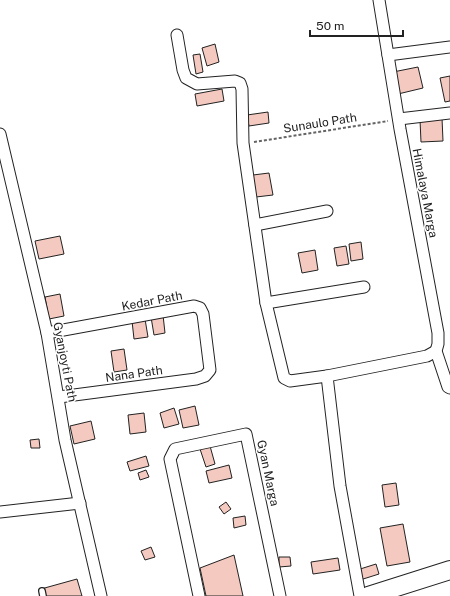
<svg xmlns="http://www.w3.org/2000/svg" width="450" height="596" viewBox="0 0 450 596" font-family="'Public Sans',sans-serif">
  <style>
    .building { fill: #f3c9c0; stroke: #222 }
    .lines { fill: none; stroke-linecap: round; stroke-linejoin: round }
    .lane-casing { stroke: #222; stroke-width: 8 }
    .street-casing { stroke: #222; stroke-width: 13 }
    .primary-casing { stroke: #222; stroke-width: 20 }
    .path { stroke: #646464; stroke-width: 2; stroke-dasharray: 3 2; stroke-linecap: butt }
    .lane { stroke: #fff; stroke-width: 5.5 }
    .street { stroke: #fff; stroke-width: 11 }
    .primary { stroke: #fff; stroke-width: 18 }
    .labels { text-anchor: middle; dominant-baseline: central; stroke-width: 3; stroke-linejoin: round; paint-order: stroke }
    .street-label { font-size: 12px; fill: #222; stroke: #fff }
  </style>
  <rect width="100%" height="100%" fill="#fff"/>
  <g class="building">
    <polygon points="215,44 219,62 207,66 202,48"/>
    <polygon points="200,54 203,72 196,74 193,55"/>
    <polygon points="418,67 423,88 398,94 393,72"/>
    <polygon points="450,76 450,101 445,102 440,78"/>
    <polygon points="222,89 224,101 197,106 195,94"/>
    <polygon points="268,112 269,123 249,126 247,115"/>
    <polygon points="442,118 443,141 421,142 420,120"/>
    <polygon points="269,173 273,195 256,197 253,175"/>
    <polygon points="60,236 64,254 39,259 35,241"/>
    <polygon points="361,242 363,259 351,261 349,244"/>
    <polygon points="346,246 349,264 337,266 334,248"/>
    <polygon points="315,250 318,270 302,273 298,253"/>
    <polygon points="60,294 64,316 49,319 45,297"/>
    <polygon points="163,315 165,333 154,335 151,317"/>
    <polygon points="145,319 148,337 134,339 132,321"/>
    <polygon points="124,349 127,370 114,372 111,351"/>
    <polygon points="195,406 199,425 183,428 179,410"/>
    <polygon points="174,408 179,424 164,428 160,413"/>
    <polygon points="144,413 146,432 130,434 128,415"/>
    <polygon points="91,421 95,439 74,444 70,426"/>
    <polygon points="39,439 40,448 31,448 30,440"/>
    <polygon points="210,446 215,464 206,467 200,449"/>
    <polygon points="146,456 149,466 130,471 127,462"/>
    <polygon points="229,465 232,478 209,483 206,471"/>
    <polygon points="146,470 149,477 140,480 138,473"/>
    <polygon points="396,483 399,505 385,507 382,485"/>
    <polygon points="226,502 231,509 224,514 219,507"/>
    <polygon points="245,516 246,525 234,528 233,518"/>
    <polygon points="403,524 410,562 387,566 380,528"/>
    <polygon points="151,547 155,557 145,560 141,551"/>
    <polygon points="234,555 243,596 206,596 200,568"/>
    <polygon points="279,557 290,557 291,566 279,567"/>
    <polygon points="338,558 340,570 313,574 311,562"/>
    <polygon points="376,564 379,574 360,580 357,570"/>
    <polygon points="77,579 82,596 43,596 41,589"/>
  </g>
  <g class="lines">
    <g class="lane-casing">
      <polyline id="lane" points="42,591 43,596"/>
    </g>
    <g class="street-casing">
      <g id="street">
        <polyline points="379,0 400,129 438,333 438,344 436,351 448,387 450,388"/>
        <polyline points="177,35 183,70 186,78 197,84 235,81 240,83 242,89 243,143 266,303 284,378 290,381 327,376 340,486 360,596"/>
        <polyline points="388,55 450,47"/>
        <polyline points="399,119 450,113"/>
        <polyline points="0,134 47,333 65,440 101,596"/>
        <polyline points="255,225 327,211"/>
        <polyline points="266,303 364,287"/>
        <polyline points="47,333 194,306 200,308 203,314 210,370 205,376 196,379 59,397"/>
        <polyline points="327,376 427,356 436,351"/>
        <polyline points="0,512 80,503"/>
        <polyline points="199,596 170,459 175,449 246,434 280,596"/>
      </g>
    </g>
    <g class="primary-casing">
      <polyline id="primary" points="368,596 450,570"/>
    </g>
    <polyline class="path" points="254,142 388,121"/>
    <use href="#lane" class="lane"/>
    <use href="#street" class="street"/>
    <use href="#primary" class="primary"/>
  </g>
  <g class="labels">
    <g class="street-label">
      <text transform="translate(320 123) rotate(-9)">Sunaulo Path</text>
      <text transform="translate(425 193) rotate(79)">Himalaya Marga</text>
      <text transform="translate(152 301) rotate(-11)">Kedar Path</text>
      <text transform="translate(65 362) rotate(79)">Gyanjoyti Path</text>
      <text transform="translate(134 374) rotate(-8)">Nana Path</text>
      <text transform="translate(268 473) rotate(78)">Gyan Marga</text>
    </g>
  </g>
  <path d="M310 30v6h93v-6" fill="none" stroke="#222222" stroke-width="2"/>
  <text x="316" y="30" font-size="12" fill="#222222" stroke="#ffffff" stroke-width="3" paint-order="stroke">50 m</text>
</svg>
